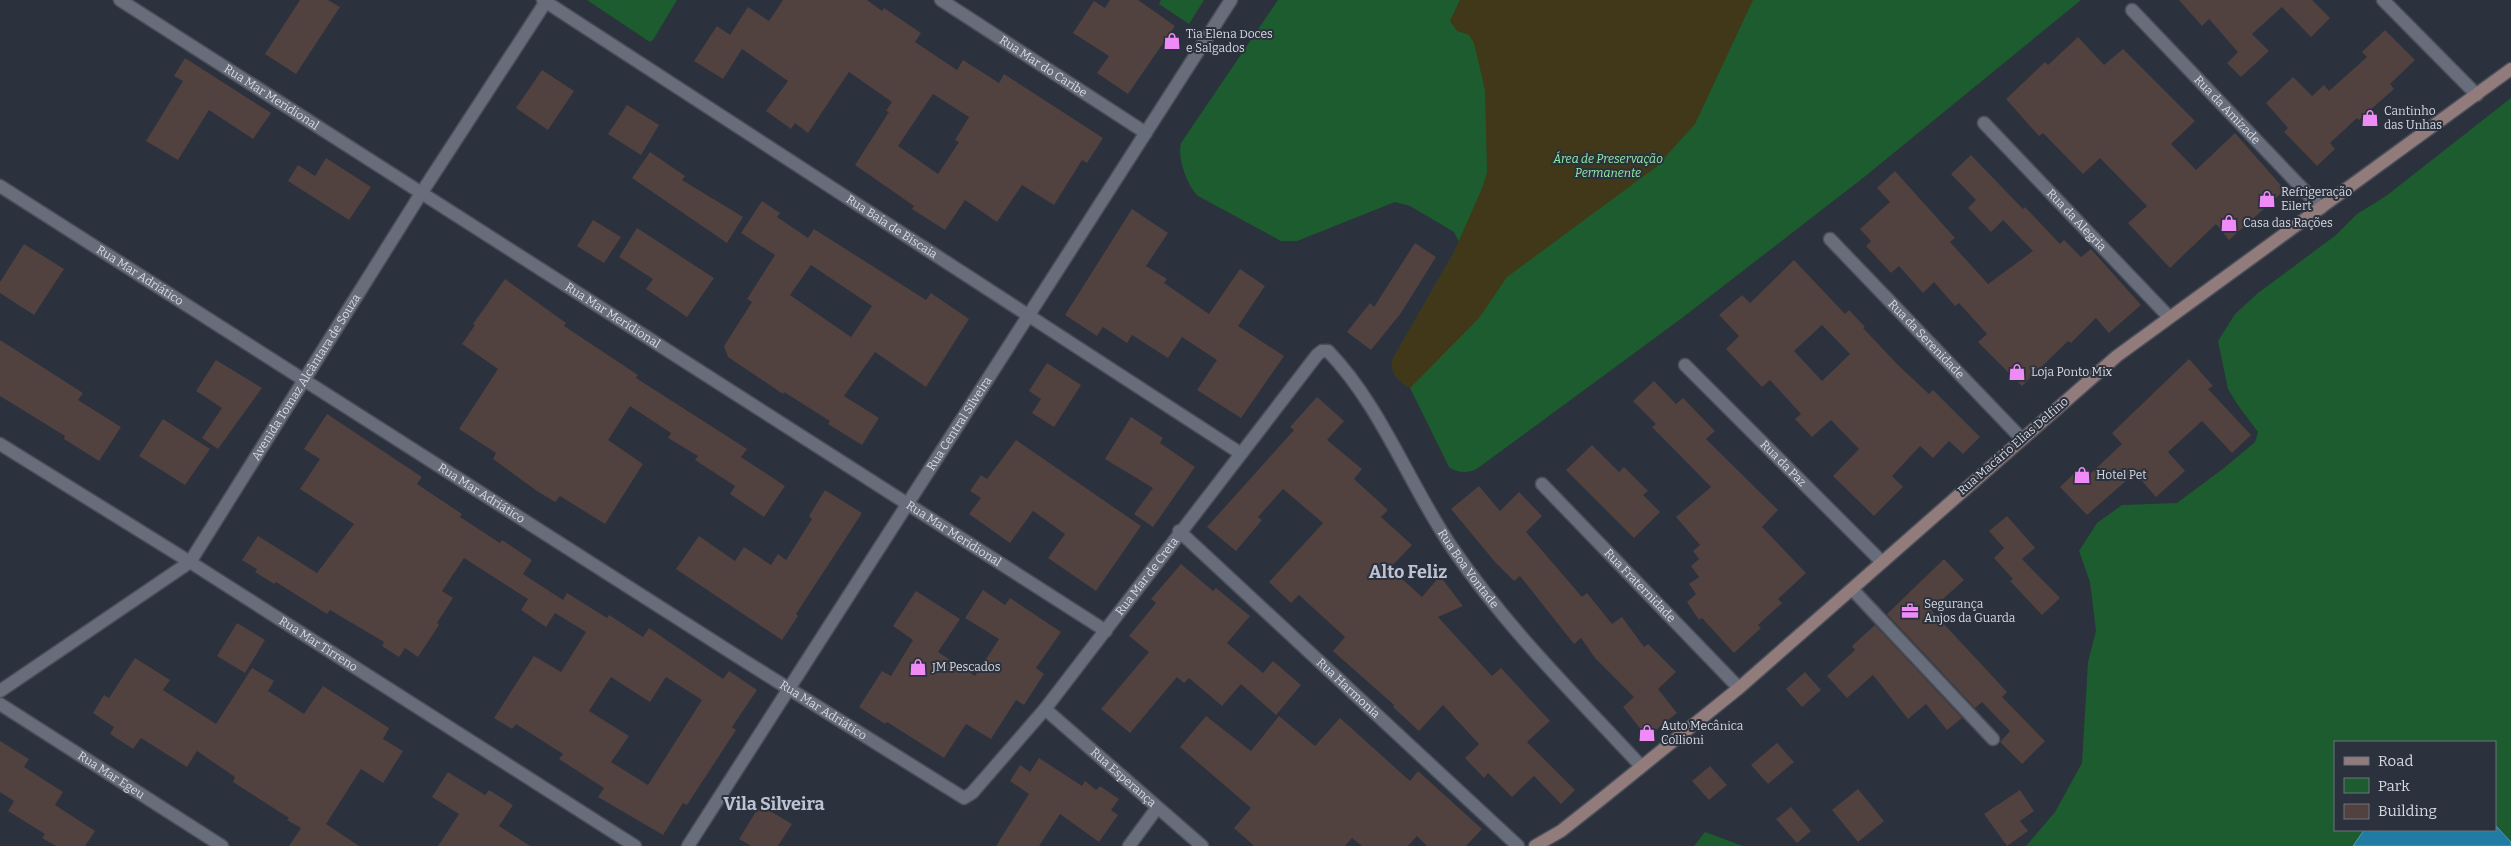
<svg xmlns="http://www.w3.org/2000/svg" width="2511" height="846" viewBox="0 0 2511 846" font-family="Bitter,serif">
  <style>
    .green { fill: #1c5c2f }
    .sand { fill: #403818 }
    .water { fill: #207ca3; stroke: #5698b6 }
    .building { fill: #51413f; fill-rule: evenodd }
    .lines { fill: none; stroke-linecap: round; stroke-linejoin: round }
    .service-casing { stroke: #4a4e58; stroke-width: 15 }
    .minor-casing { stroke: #4a4e58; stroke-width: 15 }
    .secondary-casing { stroke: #4a4e58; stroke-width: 15 }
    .service { stroke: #676d7b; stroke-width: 12 }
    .minor { stroke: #676d7b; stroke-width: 12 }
    .secondary { stroke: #927b7b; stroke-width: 12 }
    .labels { text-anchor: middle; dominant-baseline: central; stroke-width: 4; stroke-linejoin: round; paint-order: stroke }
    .poi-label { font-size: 12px; fill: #d5d9e1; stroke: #2b313d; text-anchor: start }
    .street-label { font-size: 12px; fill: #d5d9e1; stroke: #2b313d }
    .park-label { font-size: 12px; font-style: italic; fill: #91eba4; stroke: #2b313d }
    .district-label { font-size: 18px; font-weight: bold; fill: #bdc3d3; stroke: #2b313d }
  </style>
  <rect width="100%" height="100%" fill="#2b313d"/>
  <g class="green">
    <polygon points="587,0 677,0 653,40 650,42"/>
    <polygon points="1161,0 1204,0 1189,24 1159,4"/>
    <path d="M1278 0H2081L1863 178 1682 318 1478 468C1469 474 1457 473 1449 467L1410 388C1399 383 1390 373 1392 360L1454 252 1459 242 1454 232 1410 206 1395 202 1297 241H1281L1198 196C1187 185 1177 158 1181 143Z"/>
    <polygon points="2511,98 2511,842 2495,825 2495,742 2335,742 2335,830 2364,830 2353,846 2026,846 2055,812 2082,763 2088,662 2096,631 2090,582 2079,551 2097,523 2122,505 2177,503 2224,468 2255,442 2258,432 2237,404 2228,389 2218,341 2235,314 2258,293 2336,235 2357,214 2386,196"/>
    <polygon points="1705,832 1743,846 1694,846"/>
  </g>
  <path class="sand" d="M1460 0H1753L1695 124 1656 167 1507 277 1479 318 1410 388C1399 383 1390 373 1392 360L1454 252 1483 186 1487 172 1485 90 1474 43 1469 35 1457 31 1450 21Z"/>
  <polygon class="water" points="2495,825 2511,842 2511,846 2353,846 2364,830 2495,830"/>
  <g class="building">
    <polygon points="300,0 328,0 340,7 296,74 265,54"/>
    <path d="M783 0H867L882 11 884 8 921 33 915 42 957 70 963 60 999 83 1004 74 1103 138 1087 163 1082 160 1054 205 1022 185 997 222 965 200 945 230 912 209 914 206 855 165 889 112 886 111 892 102 849 72 808 133 795 123 791 129 766 111 788 81 742 49 723 79 694 61 717 26 730 35 748 7 769 21ZM933 94 969 117 955 140 959 142 938 174 898 146Z"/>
    <polygon points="1110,0 1138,0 1175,26 1128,94 1097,73 1109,56 1073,33 1094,1 1105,8"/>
    <polygon points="2179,0 2312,0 2330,18 2311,37 2282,7 2252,34 2269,51 2241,77 2227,63 2238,52 2209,19 2202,26"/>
    <polygon points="2385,30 2415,60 2390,84 2394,89 2359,120 2357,118 2330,143 2335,149 2317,166 2284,132 2288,128 2266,103 2293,77 2312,96 2324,85 2329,91 2367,57 2362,52"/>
    <polygon points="2078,37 2104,65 2123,49 2195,121 2171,144 2196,170 2235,133 2285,190 2229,240 2216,224 2170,268 2128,223 2147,206 2100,158 2083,174 2043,133 2039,136 2006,99 2045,62 2048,65"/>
    <polygon points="185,58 271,113 253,139 209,110 178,160 146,141 183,81 174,76"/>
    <polygon points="542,70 574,91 548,130 516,108"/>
    <polygon points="627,105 659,125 641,155 608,134"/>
    <polygon points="650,152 685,176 682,180 743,217 727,243 632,178"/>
    <polygon points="1971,155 2023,209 2025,207 2060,244 2064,240 2081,257 2091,249 2141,305 2109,333 2096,318 2071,343 2068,341 2022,386 1978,342 1987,334 1959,303 1955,306 1934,282 1923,293 1899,266 1891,273 1866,246 1871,241 1860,229 1890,202 1877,188 1895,171 1955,238 1950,242 1988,284 2033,251 2003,220 1991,232 1968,208 1976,200 1951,174"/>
    <polygon points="326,158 371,187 349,220 288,181 298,165 315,176"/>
    <path d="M762 201 780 213 777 217 808 238 814 229 926 300 931 293 969 319 926 387 875 352 844 396 879 418 862 445 828 424 830 421 784 392 783 394 728 357 724 346 752 302 747 299 775 255 741 233ZM811 265 872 306 851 337 790 295Z"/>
    <polygon points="1132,209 1168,233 1146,266 1167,279 1164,283 1209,314 1240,269 1265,286 1238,326 1284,356 1241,418 1197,390 1217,360 1182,337 1168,358 1132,335 1127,343 1103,327 1097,336 1065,315"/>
    <polygon points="593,220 621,237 604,263 577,246"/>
    <polygon points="637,228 714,278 687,317 646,289 653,279 619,257"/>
    <polygon points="1415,243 1436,257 1401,313 1371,350 1347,332 1370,303 1374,307"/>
    <polygon points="24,244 64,269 34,315 0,293 0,282"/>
    <path d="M1794 260 1845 314 1849 310 1865 327 1863 328 1898 365 1929 394 1933 390 1980 437 1963 454 1949 441 1933 458 1920 446 1892 476 1903 487 1874 516 1833 476 1859 449 1831 420 1812 437 1795 419 1801 414 1770 380 1762 387 1726 349 1739 336 1719 315 1742 295 1750 303ZM1822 325 1850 354 1822 381 1794 351Z"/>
    <polygon points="505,279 566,323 564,326 638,375 636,378 747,449 741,457 785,486 764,517 730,494 735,486 695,460 698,456 668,438 671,433 630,406 608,440 643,464 605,524 560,496 555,502 537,491 493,459 496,453 459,429 498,369 462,344 475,325 473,324"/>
    <polygon points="0,340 83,393 78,400 121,427 99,461 64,439 65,436 0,396"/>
    <polygon points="2189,359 2213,386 2208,389 2251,435 2232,453 2202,421 2168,452 2185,471 2156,497 2135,473 2087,515 2060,487 2083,465 2091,473 2122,444 2112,433"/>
    <polygon points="216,360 262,388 218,449 202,438 222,408 196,391"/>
    <polygon points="1047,363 1081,385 1054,427 1032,413 1041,399 1029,391"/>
    <polygon points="1654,381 1676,404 1683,398 1715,431 1706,439 1778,510 1762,527 1806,573 1778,599 1782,603 1758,625 1761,628 1734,653 1702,618 1699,620 1687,602 1696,594 1689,584 1699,577 1691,566 1699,559 1693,551 1700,545 1676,517 1711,487 1652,427 1656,424 1633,401"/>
    <polygon points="1317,397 1344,421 1327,440 1362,469 1354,479 1388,510 1381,517 1412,545 1390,568 1422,597 1440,576 1463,606 1438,617 1492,676 1501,668 1550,721 1527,742 1575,790 1561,804 1534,776 1512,797 1488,773 1484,778 1465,758 1479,744 1443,705 1419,731 1393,707 1394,705 1333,651 1345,637 1299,595 1291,603 1269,582 1323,523 1283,489 1258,517 1262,520 1236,551 1207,527 1294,430 1290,427"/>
    <path d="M327 414 422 477 417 484 462 514 460 517 500 543 502 540 532 560 523 574 563 600 567 593 607 618 609 615 643 637 649 628 723 679 729 671 757 690 732 727 736 730 687 805 683 803 663 835 598 797 604 788 559 759 563 754 516 724 512 729 494 718 534 656 561 672 586 632 555 613 546 627 521 610 528 599 464 558 442 591 453 598 437 623 439 625 418 657 405 648 399 657 382 646 384 642 330 610 327 614 276 582 274 584 255 572 257 569 242 560 258 536 317 573 354 524 300 489 320 459 304 449ZM611 677 650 702 666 677 702 700 648 785 611 762 629 736 589 711Z"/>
    <polygon points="1131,417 1163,438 1160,443 1195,467 1153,527 1134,514 1153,488 1105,459"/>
    <polygon points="163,419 210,449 185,485 139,456"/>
    <polygon points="1016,440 1141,526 1096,591 1048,558 1065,534 1033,511 1010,543 969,514 981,498 970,491 981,475 987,479"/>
    <polygon points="1592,445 1619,472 1624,467 1648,491 1643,495 1660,512 1634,538 1566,470"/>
    <polygon points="1479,486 1500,511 1519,492 1542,516 1526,532 1582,597 1587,593 1612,624 1622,617 1644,647 1648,644 1676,672 1658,689 1677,713 1647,737 1623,707 1634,697 1595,658 1581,638 1574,644 1520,576 1514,581 1495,562 1451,509"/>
    <polygon points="825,490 862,513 796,614 798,616 782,640 676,569 699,536 735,561 744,547 771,565 778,554 786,560 812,519 809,516"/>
    <polygon points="2007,516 2035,548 2022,559 2060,598 2042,615 2010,581 2013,579 1994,558 2004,548 1989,531"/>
    <polygon points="1944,559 1964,580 1931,610 2007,692 2002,697 2045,741 2022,764 2000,742 2010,731 1982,702 1975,708 1887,614"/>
    <polygon points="1181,564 1213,591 1216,588 1250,616 1227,643 1263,673 1273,661 1301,685 1276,715 1241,684 1222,706 1189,678 1184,683 1177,677 1130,733 1101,709 1149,652 1129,636 1156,603 1151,599"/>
    <polygon points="983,590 1005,605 1010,598 1061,632 1036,668 1044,674 1024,705 1016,700 991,739 966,724 944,758 887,722 885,724 859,707 882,671 891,676 913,640 893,626 916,591 960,619 938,652 975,676 999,639 965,618"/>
    <polygon points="237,623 265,640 245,673 217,656"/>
    <polygon points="1875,625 1962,718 1947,730 1926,704 1908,719 1873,675 1847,698 1827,676 1855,650 1852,646"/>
    <polygon points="135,658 170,680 163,690 216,724 252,668 274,681 268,691 304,714 323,686 389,728 383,739 403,751 383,783 361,769 326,824 359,846 289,846 301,828 287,820 289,818 233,782 235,777 197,751 187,767 141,738 133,749 110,734 114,727 93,713 104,695 109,698"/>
    <polygon points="1805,672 1821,690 1802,707 1786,689"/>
    <polygon points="1206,716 1251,751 1279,716 1315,746 1340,718 1410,781 1418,771 1482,829 1466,846 1427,846 1417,836 1408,846 1362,846 1352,838 1345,846 1254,846 1234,828 1251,808 1180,747"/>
    <polygon points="0,741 29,759 24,767 63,792 55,805 95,831 85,846 56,846 42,838 45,834 8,811 14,801 0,792"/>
    <polygon points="1777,743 1794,762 1768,784 1751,765"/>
    <polygon points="1039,758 1082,786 1085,781 1096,790 1100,786 1119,799 1111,810 1118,815 1099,842 1060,814 1039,846 996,846 1029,794 1010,781 1020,765 1030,772"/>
    <polygon points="1710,766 1727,785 1709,800 1692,781"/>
    <polygon points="448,772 485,795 489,790 513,805 499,826 530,846 438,846 459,814 432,797"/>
    <polygon points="1858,789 1884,821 1858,842 1832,810"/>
    <polygon points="2020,790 2034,811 2020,821 2028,831 2007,846 1984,814"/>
    <polygon points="760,805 792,824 778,846 751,846 739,839"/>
    <polygon points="1791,807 1811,831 1797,843 1776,819"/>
  </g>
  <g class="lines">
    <g class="service-casing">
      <polyline id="service" points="1852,589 1993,739"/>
    </g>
    <g class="minor-casing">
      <g id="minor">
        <path id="s1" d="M120 0 1106 631"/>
        <path id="s2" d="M543 0 1240 453"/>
        <path id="s3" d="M941 0 1146 133"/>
        <polyline points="2383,0 2477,95"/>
        <path id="s4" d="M2132 10 2321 208"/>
        <path id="s5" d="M1984 123 2169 317"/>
        <path id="s6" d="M0 186 743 660 964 798 972 793 1045 709 1317 355 1322 351H1328C1382 407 1409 485 1453 549 1507 628 1576 696 1641 766"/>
        <path id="s7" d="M1830 239 2021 438"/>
        <path id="s8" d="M1685 365 1882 562"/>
        <path id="s9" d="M0 444 190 562 635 846"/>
        <path id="s10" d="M1542 484 1739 688"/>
        <path id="s11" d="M1179 531 1518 846"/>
        <path id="s12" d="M0 691 190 562 422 192 547 0"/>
        <path id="s13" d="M0 704 222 846"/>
        <path id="s14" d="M1045 709 1202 846"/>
        <path id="s15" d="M688 846 1231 0"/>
        <polyline points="1129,846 1157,808"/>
      </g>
    </g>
    <g class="secondary-casing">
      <polyline id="secondary" points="1535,846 1561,831 1599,801 1739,688 2117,356 2511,69"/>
    </g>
    <use href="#service" class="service"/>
    <use href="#minor" class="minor"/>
    <use href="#secondary" class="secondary"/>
  </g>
  <defs>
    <g id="shop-bare" transform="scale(1.35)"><path d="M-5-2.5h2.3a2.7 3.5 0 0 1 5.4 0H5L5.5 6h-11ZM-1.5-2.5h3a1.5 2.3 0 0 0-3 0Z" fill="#ef8bf6" stroke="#2b313d" stroke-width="2.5" paint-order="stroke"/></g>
    <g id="office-bare" transform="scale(1.35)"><path d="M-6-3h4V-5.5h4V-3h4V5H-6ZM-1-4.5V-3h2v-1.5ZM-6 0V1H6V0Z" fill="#ef8bf6" stroke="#2b313d" stroke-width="2.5" paint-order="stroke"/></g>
  </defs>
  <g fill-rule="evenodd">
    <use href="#shop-bare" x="1172" y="41"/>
    <use href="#shop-bare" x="2370" y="118"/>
    <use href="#shop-bare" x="2267" y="199"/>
    <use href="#shop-bare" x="2229" y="223"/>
    <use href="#shop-bare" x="2017" y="372"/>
    <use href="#shop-bare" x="2082" y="475"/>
    <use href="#office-bare" x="1910" y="611"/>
    <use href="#shop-bare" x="918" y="667"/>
    <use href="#shop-bare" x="1647" y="733"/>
  </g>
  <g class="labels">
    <g class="poi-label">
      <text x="1186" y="34">Tia Elena Doces<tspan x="1186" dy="14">e Salgados</tspan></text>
      <text x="2384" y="111">Cantinho<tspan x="2384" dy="14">das Unhas</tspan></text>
      <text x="2281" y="192">Refrigeração<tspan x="2281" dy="14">Eilert</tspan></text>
      <text x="2243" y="223">Casa das Rações</text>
      <text x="2031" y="372">Loja Ponto Mix</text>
      <text x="2096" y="475">Hotel Pet</text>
      <text x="1924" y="604">Segurança<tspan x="1924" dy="14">Anjos da Guarda</tspan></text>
      <text x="932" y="667">JM Pescados</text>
      <text x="1661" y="726">Auto Mecânica<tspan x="1661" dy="14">Collioni</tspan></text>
    </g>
    <g class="street-label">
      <text stroke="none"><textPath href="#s3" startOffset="122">Rua Mar do Caribe</textPath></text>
      <text stroke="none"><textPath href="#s1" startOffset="180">Rua Mar Meridional</textPath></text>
      <text stroke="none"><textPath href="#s4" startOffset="138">Rua da Amizade</textPath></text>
      <text stroke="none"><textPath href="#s5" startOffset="134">Rua da Alegria</textPath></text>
      <text stroke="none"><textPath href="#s2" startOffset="416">Rua Baía de Biscaia</textPath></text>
      <text stroke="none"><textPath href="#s6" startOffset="166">Rua Mar Adriático</textPath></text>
      <text stroke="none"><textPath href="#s1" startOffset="585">Rua Mar Meridional</textPath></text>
      <text stroke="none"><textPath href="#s7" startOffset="139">Rua da Serenidade</textPath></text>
      <text stroke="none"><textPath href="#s12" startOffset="448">Avenida Tomaz Alcântara de Souza</textPath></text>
      <text stroke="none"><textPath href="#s15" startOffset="502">Rua Central Silveira</textPath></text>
      <text transform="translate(2013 446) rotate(-41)">Rua Macário Elias Delfino</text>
      <text stroke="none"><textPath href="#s8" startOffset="139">Rua da Paz</textPath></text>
      <text stroke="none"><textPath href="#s6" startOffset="571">Rua Mar Adriático</textPath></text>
      <text stroke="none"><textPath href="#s1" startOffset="990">Rua Mar Meridional</textPath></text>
      <text stroke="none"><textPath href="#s6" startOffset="1981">Rua Boa Vontade</textPath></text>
      <text stroke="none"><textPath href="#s6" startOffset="1430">Rua Mar de Creta</textPath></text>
      <text stroke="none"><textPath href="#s10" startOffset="141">Rua Fraternidade</textPath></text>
      <text stroke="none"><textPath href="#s9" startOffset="376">Rua Mar Tirreno</textPath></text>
      <text stroke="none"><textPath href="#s11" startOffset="231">Rua Harmonia</textPath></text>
      <text stroke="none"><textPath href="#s6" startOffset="976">Rua Mar Adriático</textPath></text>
      <text stroke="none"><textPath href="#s13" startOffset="132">Rua Mar Egeu</textPath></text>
      <text stroke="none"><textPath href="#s14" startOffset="104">Rua Esperança</textPath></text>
    </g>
    <g class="park-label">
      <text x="1608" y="159">Área de Preservação<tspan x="1608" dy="14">Permanente</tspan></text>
    </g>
    <g class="district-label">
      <text x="1408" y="572">Alto Feliz</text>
      <text x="774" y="804">Vila Silveira</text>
    </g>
  </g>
  <rect x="2334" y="741" width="162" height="90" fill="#2b313d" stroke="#6f747f"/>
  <rect x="2344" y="757" width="25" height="8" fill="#927b7b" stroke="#6f747f"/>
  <text x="2378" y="766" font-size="15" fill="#d5d9e1">Road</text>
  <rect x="2344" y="778" width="25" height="15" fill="#1c5c2f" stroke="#6f747f"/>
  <text x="2378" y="791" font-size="15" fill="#d5d9e1">Park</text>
  <rect x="2344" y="804" width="25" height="15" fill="#51413f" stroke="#6f747f"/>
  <text x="2378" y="816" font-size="15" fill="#d5d9e1">Building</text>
</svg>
